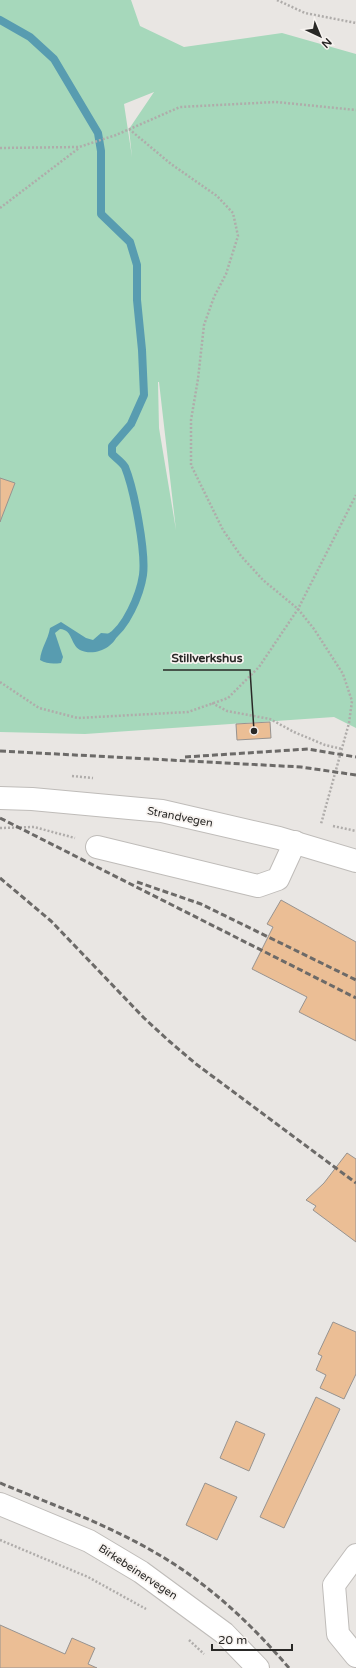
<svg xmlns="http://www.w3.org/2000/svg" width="356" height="1668" viewBox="0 0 356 1668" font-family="'Varela Round',sans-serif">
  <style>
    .green { fill: #a6d8bb; fill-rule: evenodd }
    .water { fill: #589cb0 }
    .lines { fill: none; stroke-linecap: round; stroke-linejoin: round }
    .stream { stroke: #589cb0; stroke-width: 8 }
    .building { fill: #ebbe95; stroke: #979390 }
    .minor-casing { stroke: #bfbcb9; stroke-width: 24 }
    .major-casing { stroke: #bfbcb9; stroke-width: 24 }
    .path { stroke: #afacaa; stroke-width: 2.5; stroke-dasharray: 2 2; stroke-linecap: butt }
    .minor { stroke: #fff; stroke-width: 22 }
    .major { stroke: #fff; stroke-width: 22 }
    .rail { stroke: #6c6a68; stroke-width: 3; stroke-dasharray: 6 3; stroke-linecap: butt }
    .labels { text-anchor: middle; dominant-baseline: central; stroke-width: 3.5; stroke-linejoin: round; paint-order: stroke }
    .street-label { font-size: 11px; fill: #292826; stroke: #f7f3f0 }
    .leader { fill: none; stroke: #292826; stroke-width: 1.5 }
    .callout-dot { fill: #292826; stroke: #f7f3f0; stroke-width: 1.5 }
    .callout-label { font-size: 12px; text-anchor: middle; font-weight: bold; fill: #292826; stroke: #f7f3f0; stroke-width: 3.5; stroke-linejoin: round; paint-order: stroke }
  </style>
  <rect width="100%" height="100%" fill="#e9e6e3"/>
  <path class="green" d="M0 0H131L140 26 184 47 282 33 356 54V728L334 717 85 734 0 732ZM154 92 129 129 132 157 124 104ZM158 382H159L176 530 159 428Z"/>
  <path class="water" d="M61 622 86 638 93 640 101 633 113 634 118 633C115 647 95 657 80 650 70 644 73 630 60 629L55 633 63 657 61 663C53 664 47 664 40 660 41 648 48 640 50 628Z"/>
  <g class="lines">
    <path class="stream" d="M0 20 30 37 54 59 98 133 101 151V214L130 242 137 265V300L142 350 144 395 131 424 112 446V454C116 458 122 462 125 467 134 489 146 552 143 575 140 595 126 628 109 638"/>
  </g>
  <g class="building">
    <polygon points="0,478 15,483 0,522"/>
    <polygon points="270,722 271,738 237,740 236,724"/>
    <polygon points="281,900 356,942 356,1041 299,1012 307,997 252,969 273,927 267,924"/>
    <polygon points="347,1153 356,1159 356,1242 313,1210 316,1206 306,1200 324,1183"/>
    <polygon points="333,1322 356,1332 356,1374 344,1399 320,1388 326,1375 316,1370 322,1356 318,1354"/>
    <polygon points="316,1397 340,1409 284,1528 260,1517"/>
    <polygon points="236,1421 265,1434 249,1471 220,1458"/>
    <polygon points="205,1483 237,1497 217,1540 186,1525"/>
    <polygon points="0,1625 65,1654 72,1638 95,1648 88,1664 97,1668 0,1668"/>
  </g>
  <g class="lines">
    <g class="minor-casing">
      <g id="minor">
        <polyline points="97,847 258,886 278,879 295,842"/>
        <polyline points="0,1504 89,1541 141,1572 224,1633 258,1668"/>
        <polyline points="356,1555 334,1585 338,1634 356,1656"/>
      </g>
    </g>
    <g class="major-casing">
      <polyline id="major" points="0,798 32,799 162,811 279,838 356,861"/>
    </g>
    <g class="path">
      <polyline points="277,0 305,13 356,23"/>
      <polyline points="129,129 171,164 217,196 233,213 238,236 226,274 214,297 204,325 198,379 191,420 191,465 223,530 241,556 263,580 298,609 314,629 343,674 352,701 349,723 321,824"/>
      <polyline points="0,148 79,147 116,135 180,107 276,102 356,110"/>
      <polyline points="0,208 79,148"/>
      <polyline points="0,682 39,708 78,718 188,712 228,698 259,667 298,609 356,495"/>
      <polyline points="212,703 227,711 270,719 294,732 325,745 342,749"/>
      <polyline points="72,776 93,778"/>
      <polyline points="333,826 356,831"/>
      <polyline points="0,828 34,827 75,838"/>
      <polyline points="0,1540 88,1577 146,1609"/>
      <polyline points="189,1640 204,1654"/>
    </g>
    <use href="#minor" class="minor"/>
    <use href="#major" class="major"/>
    <g class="rail">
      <polyline points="0,751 301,767 356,775"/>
      <polyline points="185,757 308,749 356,757"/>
      <polyline points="0,818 356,998"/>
      <polyline points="0,878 51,921 144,1018 169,1041 196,1064 356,1183"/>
      <polyline points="137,882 201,904 356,980"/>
      <path d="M0 1483C56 1506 114 1527 166 1559 213 1588 253 1626 289 1668"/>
    </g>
  </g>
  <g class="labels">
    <g class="street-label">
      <text transform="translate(180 817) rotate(11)">Strandvegen</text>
      <text transform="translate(138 1572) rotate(33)">Birkebeinervegen</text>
    </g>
  </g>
  <path class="leader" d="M254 731L250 670H163"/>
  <circle class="callout-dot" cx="254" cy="731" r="4"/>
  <g class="callout-label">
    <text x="207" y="662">Stillverkshus</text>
  </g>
  <g transform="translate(320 36) rotate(136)" stroke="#f7f3f0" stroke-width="3" paint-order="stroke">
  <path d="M0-3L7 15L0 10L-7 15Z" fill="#292826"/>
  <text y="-6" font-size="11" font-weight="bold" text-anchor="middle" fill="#292826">N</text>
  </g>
  <path d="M212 1644v6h80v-6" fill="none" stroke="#292826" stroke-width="2"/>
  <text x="218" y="1644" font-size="12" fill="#292826" stroke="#f7f3f0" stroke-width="3" paint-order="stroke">20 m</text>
</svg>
